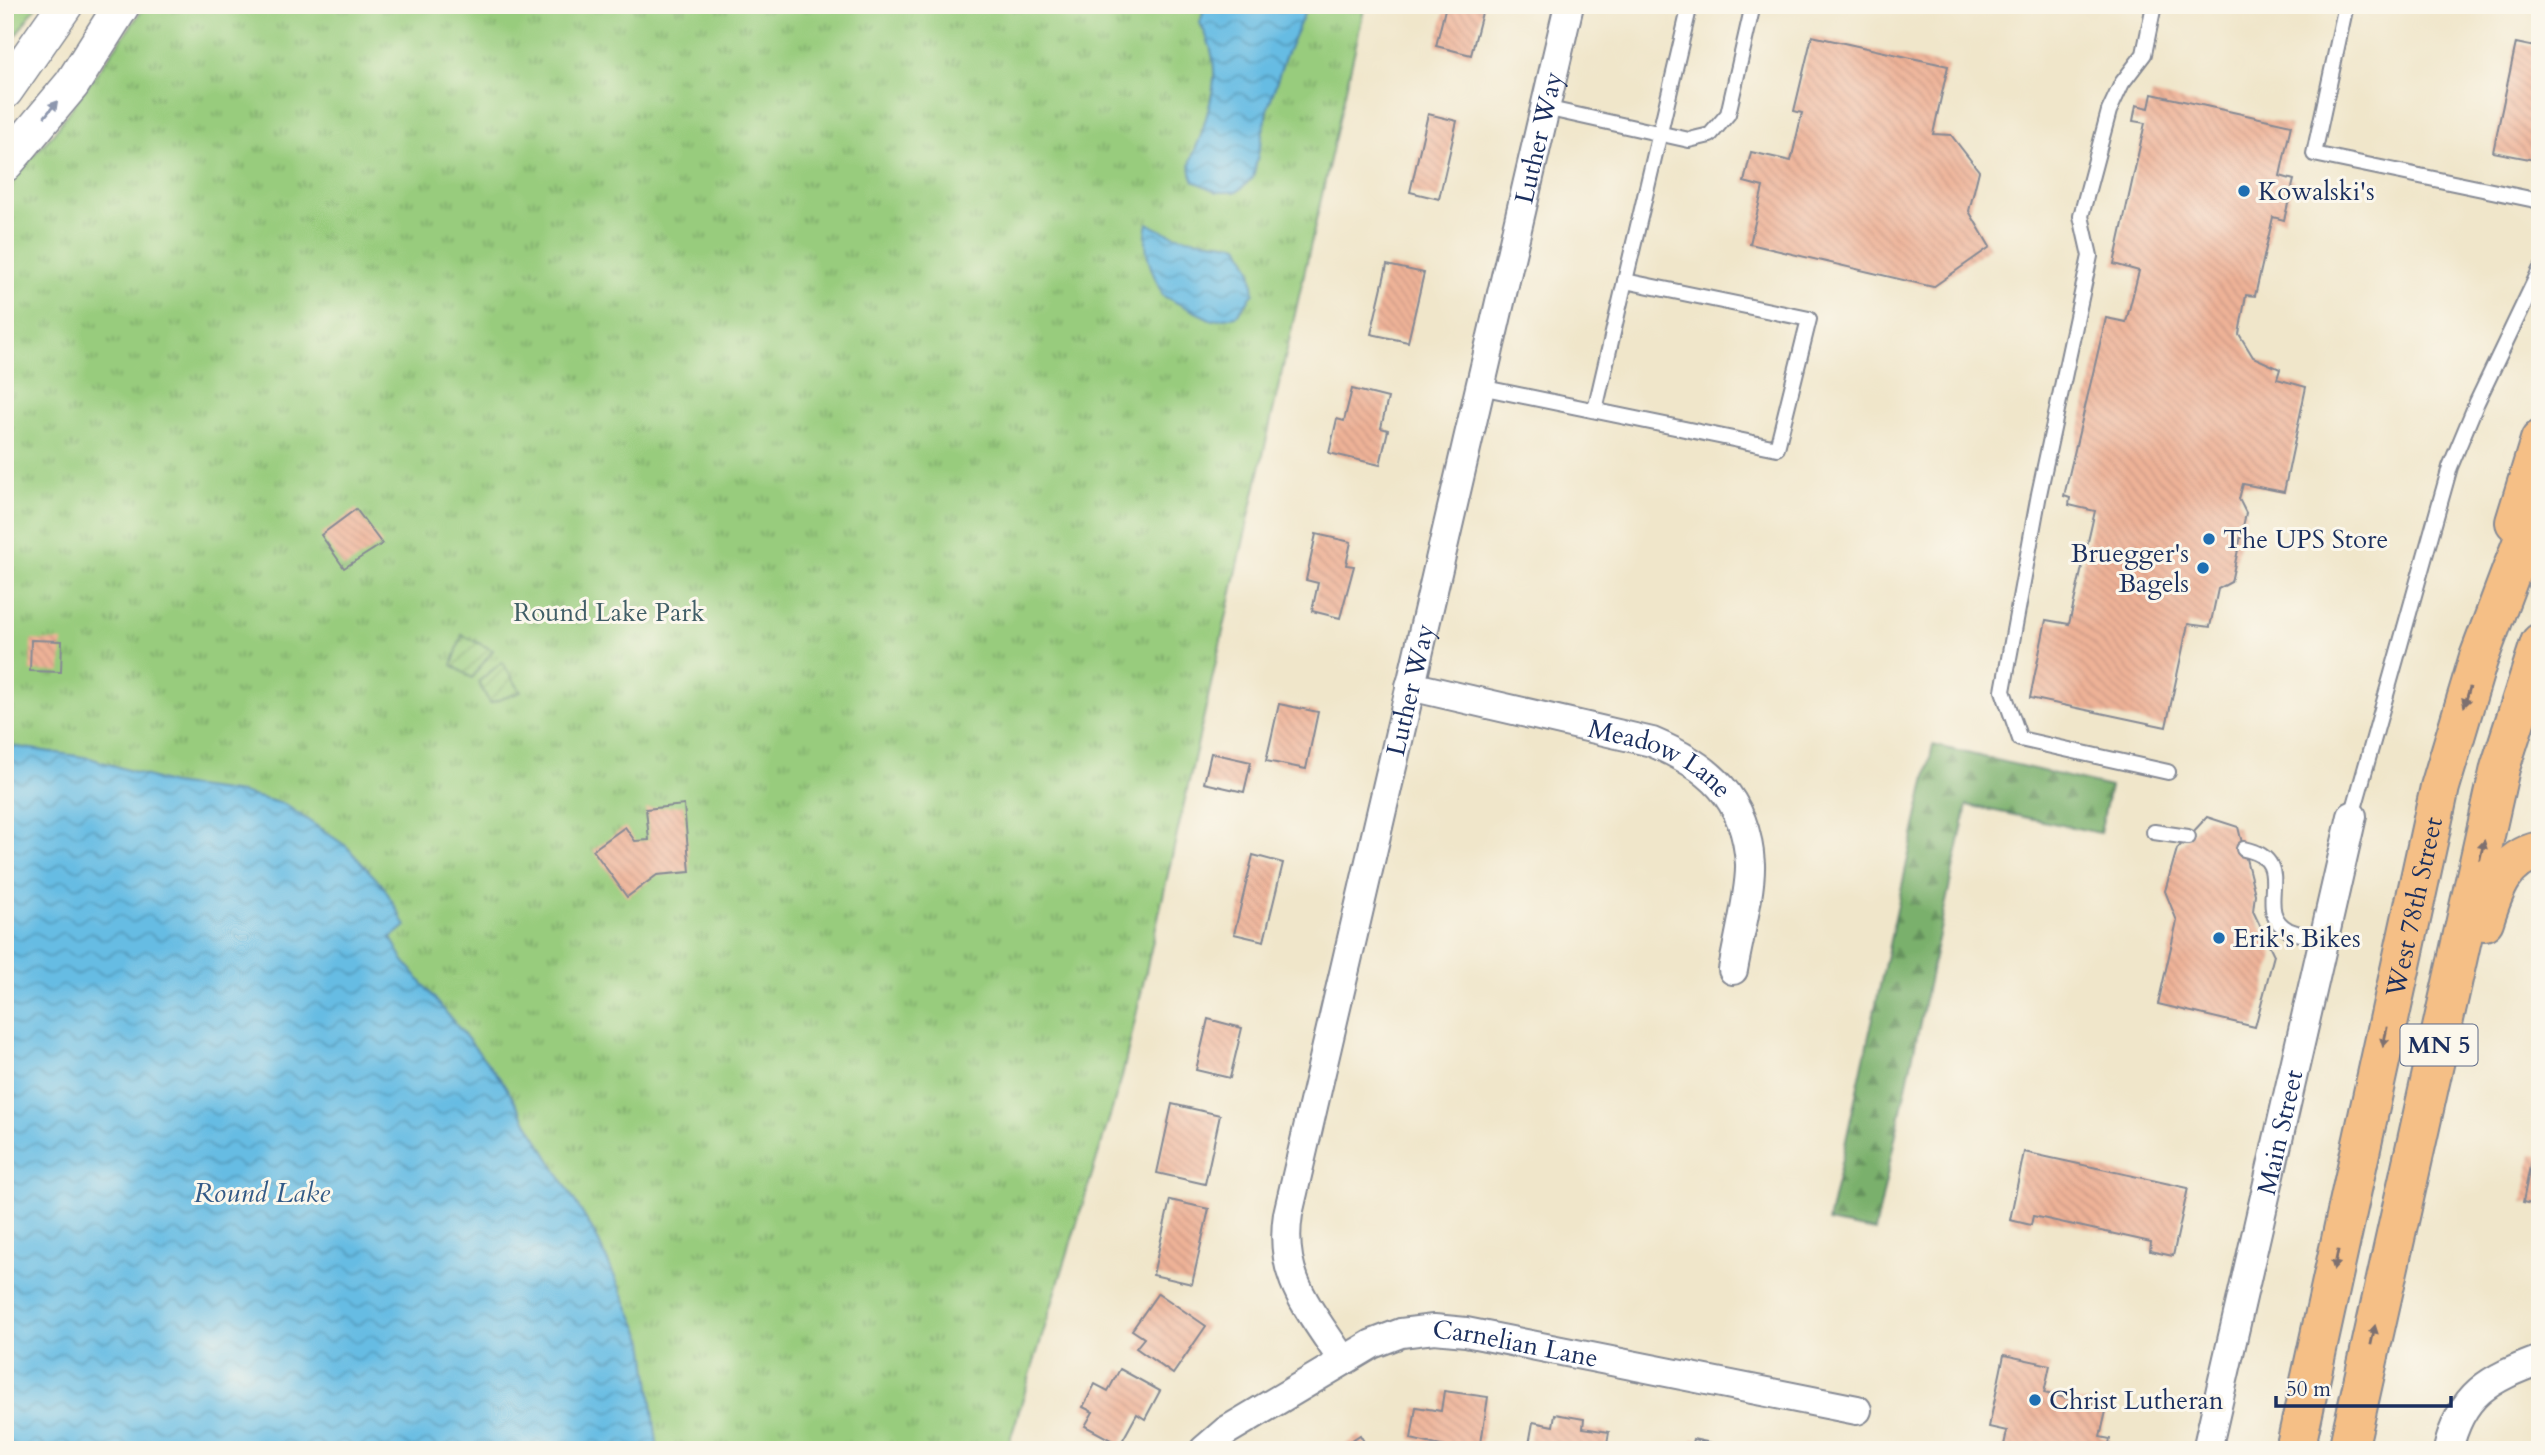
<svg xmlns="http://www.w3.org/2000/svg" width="2545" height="1455" viewBox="0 0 2545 1455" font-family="Cardo,serif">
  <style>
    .grass { fill: #98cc7d; stroke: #5a7e6e; stroke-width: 2 }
    .forest { fill: url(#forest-firs); stroke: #4a7065; stroke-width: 2 }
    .park { fill: url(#park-tufts); stroke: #5a7e6e; stroke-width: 2 }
    .garden { fill: url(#garden-furrows); stroke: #5a7e6e; stroke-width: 2 }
    .water { fill: url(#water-waves); stroke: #4076a0; stroke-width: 2 }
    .building { fill: url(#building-back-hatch) }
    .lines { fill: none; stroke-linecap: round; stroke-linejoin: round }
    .service-casing { stroke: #868a94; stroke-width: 18 }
    .minor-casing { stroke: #868a94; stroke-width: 32 }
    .tertiary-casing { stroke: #868a94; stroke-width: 38 }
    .primary-casing { stroke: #868a94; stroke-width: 42 }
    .service { stroke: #fff; stroke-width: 14 }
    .minor { stroke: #fff; stroke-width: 28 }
    .tertiary { stroke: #fff; stroke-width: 35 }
    .primary { stroke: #f5bf86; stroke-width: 38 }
    .oneway { fill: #8d97ae }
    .oneway2 { fill: #7d7070 }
    .poi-dot { fill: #1f6fb2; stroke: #fbf7ec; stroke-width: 2.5 }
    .labels { text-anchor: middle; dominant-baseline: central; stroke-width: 6; stroke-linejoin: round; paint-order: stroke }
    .shield { fill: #fbf7ec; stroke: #5e6b89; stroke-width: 2 }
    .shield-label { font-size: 24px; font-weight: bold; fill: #1b2f5e }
    .street-label { font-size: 26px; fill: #1b2f5e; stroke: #fbf7ec }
    .poi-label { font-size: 26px; fill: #1b2f5e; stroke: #fbf7ec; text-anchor: start }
    .park-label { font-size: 26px; fill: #405e67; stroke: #fbf7ec }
    .water-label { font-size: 28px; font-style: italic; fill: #325986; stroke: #fbf7ec }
  </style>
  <defs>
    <pattern id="forest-firs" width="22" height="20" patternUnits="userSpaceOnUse" patternTransform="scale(1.75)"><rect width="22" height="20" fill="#7ab06c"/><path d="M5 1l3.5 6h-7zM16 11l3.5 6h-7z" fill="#63905c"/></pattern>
    <pattern id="park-tufts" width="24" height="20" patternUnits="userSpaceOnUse" patternTransform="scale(1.75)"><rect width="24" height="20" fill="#98cc7d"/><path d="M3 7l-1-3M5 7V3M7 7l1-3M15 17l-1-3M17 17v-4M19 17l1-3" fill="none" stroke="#7ba66a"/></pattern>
    <pattern id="garden-furrows" width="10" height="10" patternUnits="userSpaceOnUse" patternTransform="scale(1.75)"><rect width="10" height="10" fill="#98cc7d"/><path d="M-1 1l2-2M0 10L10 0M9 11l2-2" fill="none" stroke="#7ba66a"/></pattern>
    <pattern id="water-waves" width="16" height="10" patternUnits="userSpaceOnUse" patternTransform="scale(1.75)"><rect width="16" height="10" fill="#66bce3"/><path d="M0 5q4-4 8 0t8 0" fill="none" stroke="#5399bb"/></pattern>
    <pattern id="building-back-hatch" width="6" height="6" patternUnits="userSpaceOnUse" patternTransform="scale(1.75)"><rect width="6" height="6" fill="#eeb297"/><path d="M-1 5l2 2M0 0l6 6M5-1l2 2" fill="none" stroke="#cc9985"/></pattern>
  </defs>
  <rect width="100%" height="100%" fill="#fbf7ec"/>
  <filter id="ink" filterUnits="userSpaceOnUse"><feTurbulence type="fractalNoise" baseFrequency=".0143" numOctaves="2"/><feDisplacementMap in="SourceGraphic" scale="14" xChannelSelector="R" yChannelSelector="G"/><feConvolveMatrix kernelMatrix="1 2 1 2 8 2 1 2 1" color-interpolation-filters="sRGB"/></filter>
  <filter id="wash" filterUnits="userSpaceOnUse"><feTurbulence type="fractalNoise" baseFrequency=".00686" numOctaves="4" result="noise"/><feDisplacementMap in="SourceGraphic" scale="28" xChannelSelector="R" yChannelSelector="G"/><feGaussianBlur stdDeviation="1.57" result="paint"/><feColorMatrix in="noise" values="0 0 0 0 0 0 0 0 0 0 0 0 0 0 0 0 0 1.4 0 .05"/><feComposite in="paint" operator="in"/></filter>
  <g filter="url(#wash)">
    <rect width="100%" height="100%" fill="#f0e6ca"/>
    <polygon class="grass" points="5,5 37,5 5,51"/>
    <polygon class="forest" points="1933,745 2110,787 2100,833 1967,805 1875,1231 1828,1222"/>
    <polygon class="park" points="146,5 1365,5 1122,1077 1007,1450 5,1450 5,188 52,135"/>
    <g class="garden">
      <polygon points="462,635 493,650 472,678 452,665"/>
      <polygon points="502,662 521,692 490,703 478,682"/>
    </g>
    <g class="water">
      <path d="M1205 5H1308L1285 57 1268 108 1253 178 1237 192H1217L1194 181C1185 162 1195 153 1201 135 1214 91 1223 64 1200 23Z"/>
      <path d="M1148 223C1176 242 1207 239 1239 245L1251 269 1254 293 1236 316 1212 320 1163 296C1152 272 1141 249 1148 223Z"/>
      <polygon points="5,745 90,758 172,784 241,793 284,804 346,846 384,887 406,926 391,938 404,961 503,1082 596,1236 644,1341 658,1450 5,1450"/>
    </g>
    <g id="blocks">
      <g class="building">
        <polygon points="1446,5 1484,5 1471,55 1436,46"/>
        <polygon points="1812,36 1948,66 1933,134 1951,135 1979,171 1969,211 1990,247 1933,287 1750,244 1763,187 1744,182 1751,152 1791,161 1802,113 1794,111"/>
        <polygon points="2516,43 2540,48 2540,161 2493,152"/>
        <polygon points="2152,94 2291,125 2280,176 2294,180 2284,220 2273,217 2255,296 2246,295 2239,334 2253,357 2280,369 2277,379 2306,387 2284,492 2243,484 2239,499 2246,513 2231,582 2218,589 2210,627 2188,624 2166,727 2030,698 2046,620 2069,624 2095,511 2069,505 2070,498 2064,496 2106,318 2126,322 2139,271 2114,264 2145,123 2133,121 2136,105 2149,108"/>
        <polygon points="1428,114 1457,121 1439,199 1410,192"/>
        <polygon points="1387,265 1424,273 1408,342 1371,334"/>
        <polygon points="1352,389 1388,398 1381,428 1388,430 1380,465 1329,453 1337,419 1344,421"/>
        <polygon points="356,509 382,544 344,568 321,535"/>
        <polygon points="1316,534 1351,542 1346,565 1354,566 1340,618 1312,611 1318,583 1306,580"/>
        <polygon points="31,640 62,641 61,672 30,671"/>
        <polygon points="1279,704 1318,712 1306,769 1266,761"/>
        <polygon points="1211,753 1251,762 1244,792 1204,783"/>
        <polygon points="684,805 690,872 657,875 627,897 593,850 625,827 635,841 649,840 646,809"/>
        <polygon points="2207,817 2238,827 2255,894 2253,911 2274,955 2255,1027 2158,1004 2177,921 2165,891 2177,849"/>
        <polygon points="1253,855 1283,863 1264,941 1234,934"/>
        <polygon points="1208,1019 1242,1028 1230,1078 1196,1070"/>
        <polygon points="1172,1104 1220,1115 1205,1184 1157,1173"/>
        <polygon points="2024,1152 2188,1188 2173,1256 2150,1251 2151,1242 2033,1216 2031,1225 2010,1220"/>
        <polygon points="2532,1155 2540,1156 2540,1206 2523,1202"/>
        <polygon points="1170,1200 1209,1209 1192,1284 1153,1275"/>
        <polygon points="1158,1293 1206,1326 1173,1374 1136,1348 1144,1338 1132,1330"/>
        <polygon points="2004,1355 2050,1365 2044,1393 2107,1407 2100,1437 2110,1439 2108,1450 2003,1450 2007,1431 1989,1427"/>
        <polygon points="1120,1369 1160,1391 1145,1419 1137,1414 1120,1445 1085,1426 1093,1412 1083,1407 1095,1384 1108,1391"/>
        <polygon points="1444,1391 1488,1397 1480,1450 1458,1450 1411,1439 1416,1407 1441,1411"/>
        <polygon points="1555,1414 1584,1419 1583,1428 1609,1432 1606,1450 1528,1450 1533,1422 1553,1426"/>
        <polygon points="1360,1435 1369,1450 1337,1450"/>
        <polygon points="1693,1439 1731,1447 1730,1450 1690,1450"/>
      </g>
    </g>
  </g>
  <g filter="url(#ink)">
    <use href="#blocks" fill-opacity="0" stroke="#868a94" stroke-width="2"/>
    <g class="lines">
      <g class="service-casing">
        <g id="service">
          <polyline points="2154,5 2144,54 2122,83 2109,111 2081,216 2090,256 2039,494 2003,691 2020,739 2168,772"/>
          <polyline points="2346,5 2314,154 2540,201"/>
          <polyline points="1545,108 1689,140 1710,135 1728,114 1753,5"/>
          <polyline points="1625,281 1690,5"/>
          <polyline points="1480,387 1777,448 1809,319 1625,281 1595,410"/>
          <polyline points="2352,816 2450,467 2477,402 2540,270"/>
          <polyline points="2154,832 2188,837"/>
          <path d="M2244 849C2301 861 2250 909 2288 930 2298 935 2314 936 2325 939"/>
        </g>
      </g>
      <g class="minor-casing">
        <g id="minor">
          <path id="s1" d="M1410 686 1652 742C1709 766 1746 797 1750 864 1751 892 1738 940 1733 970"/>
          <path id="s2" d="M1343 1361C1310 1309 1278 1278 1288 1214L1569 5"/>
          <path id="s3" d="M1204 1450 1226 1431 1372 1344 1401 1333 1434 1329 1466 1332 1857 1410"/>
          <path id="s4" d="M2207 1450 2352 816"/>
          <path d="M2448 1450C2461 1393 2489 1379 2540 1360"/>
        </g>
      </g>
      <g class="tertiary-casing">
        <g id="tertiary">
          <polyline points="5,91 65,5"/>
          <polyline points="5,164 72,84 122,5"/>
        </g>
      </g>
      <g class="primary-casing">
        <g id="primary">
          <polyline points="2515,522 2540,440"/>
          <path d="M2484 921C2494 890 2504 858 2540 851"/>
          <path id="s5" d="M2295 1450 2440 787 2478 660 2540 495"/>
          <polyline points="2348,1450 2500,768 2540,643"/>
        </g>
      </g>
      <use href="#service" class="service"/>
      <use href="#minor" class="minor"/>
      <use href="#tertiary" class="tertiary"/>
      <use href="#primary" class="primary"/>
    </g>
    <defs><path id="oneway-solid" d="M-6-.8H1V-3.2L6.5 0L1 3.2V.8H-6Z" transform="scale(1.75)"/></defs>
    <use class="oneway" href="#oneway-solid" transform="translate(51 109) rotate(-51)"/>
    <g class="oneway2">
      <use href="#oneway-solid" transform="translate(2467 697) rotate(107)"/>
      <use href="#oneway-solid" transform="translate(2482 850) rotate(-77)"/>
      <use href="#oneway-solid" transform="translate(2385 1037) rotate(102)"/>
      <use href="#oneway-solid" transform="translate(2336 1260) rotate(102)"/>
      <use href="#oneway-solid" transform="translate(2373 1335) rotate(-78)"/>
    </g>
  </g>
  <g class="poi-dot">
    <circle cx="2244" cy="191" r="7"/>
    <circle cx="2209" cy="539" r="7"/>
    <circle cx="2203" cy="568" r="7"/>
    <circle cx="2219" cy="938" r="7"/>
    <circle cx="2035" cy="1400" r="7"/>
  </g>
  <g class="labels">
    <rect class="shield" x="2400.5" y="1024.5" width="77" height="41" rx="5"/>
    <g class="shield-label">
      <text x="2439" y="1045">MN 5</text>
    </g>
    <g class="street-label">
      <text stroke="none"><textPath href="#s2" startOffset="1267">Luther Way</textPath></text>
      <text stroke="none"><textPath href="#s2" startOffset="700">Luther Way</textPath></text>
      <text stroke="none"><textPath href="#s1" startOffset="262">Meadow Lane</textPath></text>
      <text stroke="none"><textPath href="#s5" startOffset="556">West 78th Street</textPath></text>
      <text stroke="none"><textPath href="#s4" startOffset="326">Main Street</textPath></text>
      <text stroke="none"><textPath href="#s3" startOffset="346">Carnelian Lane</textPath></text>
    </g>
    <g class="poi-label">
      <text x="2258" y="191">Kowalski's</text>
      <text x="2223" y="539">The UPS Store</text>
      <text x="2189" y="553" text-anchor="end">Bruegger's<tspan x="2189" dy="30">Bagels</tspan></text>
      <text x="2233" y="938">Erik's Bikes</text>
      <text x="2049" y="1400">Christ Lutheran</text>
    </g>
    <g class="park-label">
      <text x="609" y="612">Round Lake Park</text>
    </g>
    <g class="water-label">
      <text x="262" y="1193">Round Lake</text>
    </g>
  </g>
  <rect width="2545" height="1455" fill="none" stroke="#fbf7ec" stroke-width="28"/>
  <path d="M2276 1396v10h175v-10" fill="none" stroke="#1b2f5e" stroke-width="3.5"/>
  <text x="2286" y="1396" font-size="21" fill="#1b2f5e" stroke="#fbf7ec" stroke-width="5" paint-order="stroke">50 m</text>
</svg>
